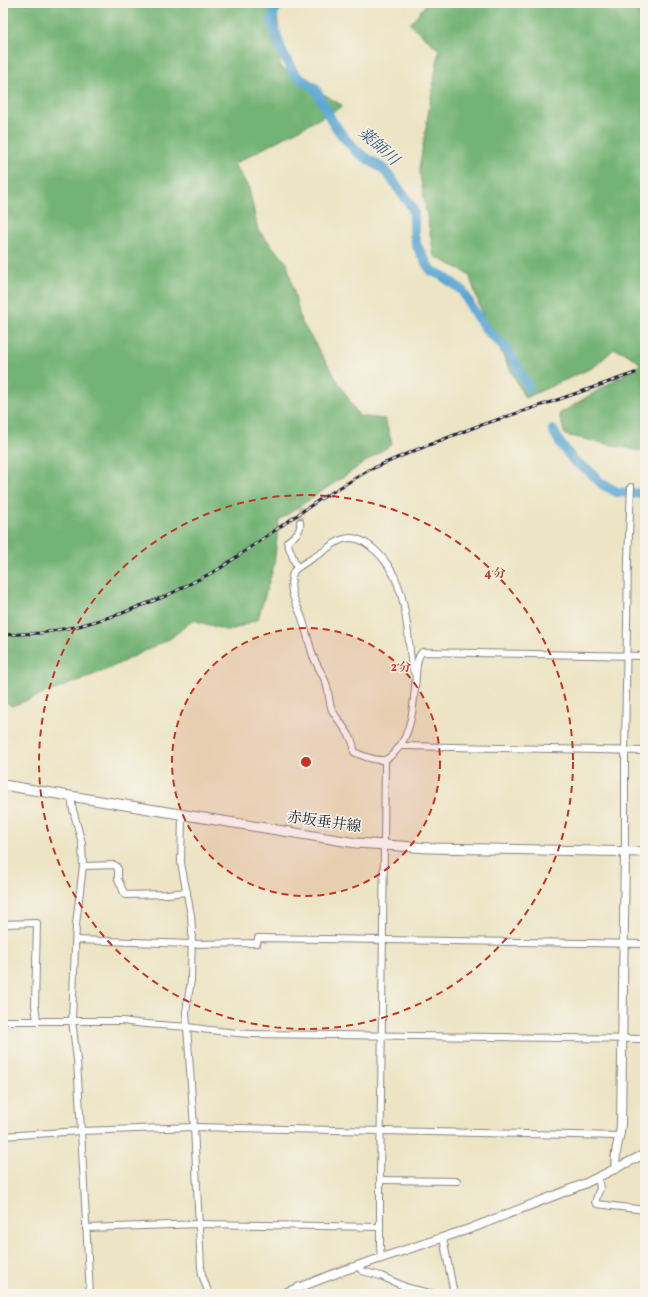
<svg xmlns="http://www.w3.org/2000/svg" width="648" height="1297" viewBox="0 0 648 1297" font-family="Vollkorn,'Noto Serif JP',serif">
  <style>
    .forest { fill: #73b375; stroke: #4a6a58 }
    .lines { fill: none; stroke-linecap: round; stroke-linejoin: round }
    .river { stroke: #5ba7d3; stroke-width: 10 }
    .minor-tunnel { stroke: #c4bda9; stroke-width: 6; stroke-dasharray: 6 3; stroke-linecap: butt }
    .minor-casing { stroke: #878380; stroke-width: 8 }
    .tertiary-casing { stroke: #878380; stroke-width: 10 }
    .secondary-casing { stroke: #878380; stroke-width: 11 }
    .minor { stroke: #fff; stroke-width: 6 }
    .tertiary { stroke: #fff; stroke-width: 8 }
    .secondary { stroke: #fff; stroke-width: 9 }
    .rail-casing { stroke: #22223b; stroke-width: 3 }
    .rail { stroke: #f7f3e8; stroke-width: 1.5; stroke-dasharray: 4.5; stroke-linecap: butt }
    .ring { fill: none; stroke: #c8321e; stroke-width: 2; stroke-dasharray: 7 5 }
    .labels { text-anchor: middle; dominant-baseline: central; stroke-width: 3; stroke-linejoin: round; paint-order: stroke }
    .street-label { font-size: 15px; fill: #22223b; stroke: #f7f3e8 }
    .water-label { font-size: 16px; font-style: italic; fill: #395778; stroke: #f7f3e8 }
    .centre { fill: #c8321e; stroke: #f7f3e8; stroke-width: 2 }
    .ring-label { font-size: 12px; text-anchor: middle; font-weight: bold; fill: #c8321e; stroke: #f7f3e8; stroke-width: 3; stroke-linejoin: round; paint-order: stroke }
  </style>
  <rect width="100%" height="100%" fill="#f7f3e8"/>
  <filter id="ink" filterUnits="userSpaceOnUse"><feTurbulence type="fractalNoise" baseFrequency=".025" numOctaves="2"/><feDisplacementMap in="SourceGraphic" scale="8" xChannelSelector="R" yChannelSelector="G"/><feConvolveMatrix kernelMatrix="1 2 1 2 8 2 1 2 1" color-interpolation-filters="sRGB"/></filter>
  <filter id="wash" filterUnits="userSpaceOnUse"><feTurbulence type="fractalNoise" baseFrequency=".012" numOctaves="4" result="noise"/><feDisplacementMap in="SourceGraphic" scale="16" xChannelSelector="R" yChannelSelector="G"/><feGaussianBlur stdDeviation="0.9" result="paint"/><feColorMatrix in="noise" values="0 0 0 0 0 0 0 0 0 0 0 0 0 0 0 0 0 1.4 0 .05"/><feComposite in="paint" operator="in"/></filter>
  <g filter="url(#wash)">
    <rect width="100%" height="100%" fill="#ece4c4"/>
    <g class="forest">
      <polygon points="11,3 283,3 277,5 280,67 343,106 234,164 249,188 258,230 287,263 301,321 359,416 385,419 392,444 279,520 274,565 258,619 229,631 193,620 171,638 106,670 12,706 3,700 3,4"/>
      <polygon points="427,3 645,3 645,452 565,435 559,414 641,364 624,352 614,349 594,367 525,398 483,317 469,274 434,256 419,169 439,50 410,24"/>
    </g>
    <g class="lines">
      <g class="river">
        <polyline points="281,3 274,11 272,21 281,50 293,72 299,78 315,88 332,121 342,135 356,151 383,169 391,178 412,207 414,214 414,235 417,246 428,266 432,271 441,275 462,290 476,315 487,330 507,349 529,388"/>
        <polyline points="553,430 560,443 574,461 589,471 602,484 617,492 645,494"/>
      </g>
    </g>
  </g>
  <g filter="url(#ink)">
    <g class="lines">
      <polyline class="minor-tunnel" points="300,522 302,504"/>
      <g class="minor-casing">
        <g id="minor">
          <path d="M297 568 287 542C293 537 302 532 300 522"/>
          <path d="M416 676 412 668C406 625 408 575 370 546 352 532 340 538 324 551 317 556 298 566 294 571 291 577 291 586 292 592 294 601 299 609 302 618 306 630 309 643 313 656 317 666 324 676 327 686 329 694 329 703 332 710 339 723 355 737 354 752 363 756 374 761 384 760 388 759 391 756 394 753 413 735 414 700 416 675 417 667 416 658 422 652L645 656"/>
          <polyline points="401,746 645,751"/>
          <polyline points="71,796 73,810 82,843 83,866 76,924 72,1020 77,1060 81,1131 90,1294"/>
          <polyline points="182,815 181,863 191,915 192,929 191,980 186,1012 194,1127 201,1267 202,1275 209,1294"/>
          <polyline points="625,852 625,751 628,560 631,487"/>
          <polyline points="83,866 115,865 118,869 118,879 125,895 167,894 187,892"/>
          <polyline points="3,924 37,923 35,1005 37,1020"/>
          <polyline points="76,940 191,944 257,943 258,938 645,944"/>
          <path d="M3 1021H123C145 1025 166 1025 188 1027 209 1030 230 1033 252 1034L645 1039"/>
          <polyline points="3,1136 81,1131 194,1127 620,1136"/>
          <polyline points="598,1178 600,1188 595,1202 597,1204 645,1210"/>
          <polyline points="380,1180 457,1181"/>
          <polyline points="86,1228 199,1224 380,1227"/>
          <polyline points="443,1238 454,1294"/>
          <polyline points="381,1259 380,1245 380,1180 385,760"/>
          <polyline points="358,1266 362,1271 381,1276 408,1288 434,1294"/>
        </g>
      </g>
      <g class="tertiary-casing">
        <g id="tertiary">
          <path d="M616 1169C613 1154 620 1139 621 1125L625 852"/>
          <polyline points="282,1294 342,1271 472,1228 584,1184 645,1154"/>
        </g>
      </g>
      <g class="secondary-casing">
        <polyline id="secondary" points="3,785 356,843 429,848 645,852"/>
      </g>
      <use href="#minor" class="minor"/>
      <use href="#tertiary" class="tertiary"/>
      <use href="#secondary" class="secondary"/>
      <g class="rail-casing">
        <polyline id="rail" points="3,635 41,633 79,626 120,614 168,595 219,569 319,500 369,470 411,452 475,427 554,401 635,373"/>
      </g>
      <use href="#rail" class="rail"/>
    </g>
  </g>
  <circle cx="306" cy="762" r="134" fill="#c8321e" fill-opacity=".12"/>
  <g class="ring">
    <circle cx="306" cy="762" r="134"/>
    <circle cx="306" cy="762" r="267"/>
  </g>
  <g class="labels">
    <g class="street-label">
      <text transform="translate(324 823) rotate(8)">赤坂垂井線</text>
    </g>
    <g class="water-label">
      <text transform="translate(378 147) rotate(42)">薬師川</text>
    </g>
  </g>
  <circle cx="306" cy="762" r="6" class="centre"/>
  <g class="ring-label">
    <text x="495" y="577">4 分</text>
    <text x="401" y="671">2 分</text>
  </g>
  <rect width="648" height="1297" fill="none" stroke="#f7f3e8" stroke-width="16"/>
</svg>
